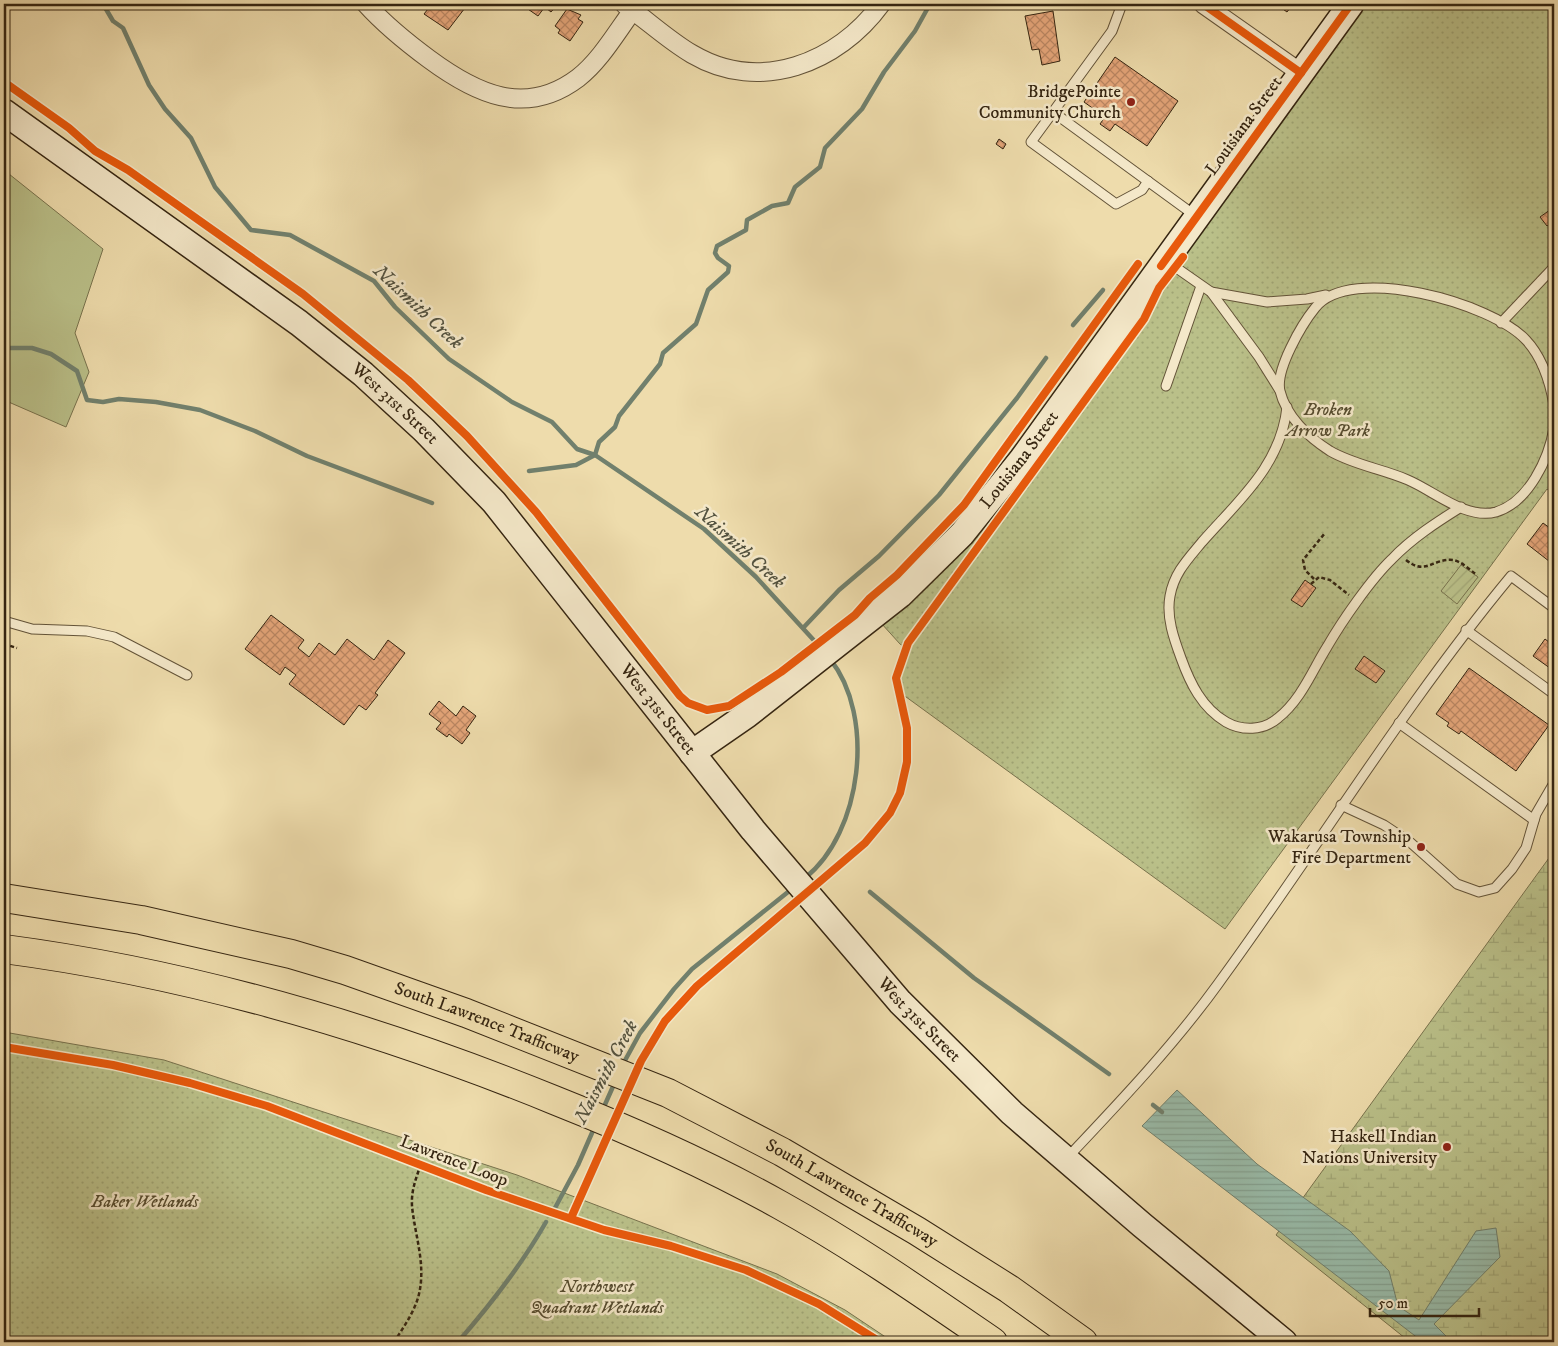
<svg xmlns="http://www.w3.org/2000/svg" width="1558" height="1346" viewBox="0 0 1558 1346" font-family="'IM FELL DW Pica',serif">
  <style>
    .grass { fill: #bac089; stroke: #78724d }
    .wetland { fill: url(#wetland-marsh); stroke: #78724d }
    .park { fill: url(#park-dots); stroke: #78724d }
    .garden { fill: url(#garden-furrows); stroke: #78724d }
    .water { fill: url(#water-rules); stroke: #71806d }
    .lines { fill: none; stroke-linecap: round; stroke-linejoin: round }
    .stream { stroke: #71806d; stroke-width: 4.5 }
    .building { fill: url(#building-cross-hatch); stroke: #352511 }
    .lane-casing { stroke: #635338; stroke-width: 11 }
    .street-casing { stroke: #635338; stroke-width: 20 }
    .secondary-casing { stroke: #352511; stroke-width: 28 }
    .highway-casing { stroke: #352511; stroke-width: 30 }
    .path { stroke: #352511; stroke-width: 2.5; stroke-dasharray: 4 2.5; stroke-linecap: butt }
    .lane { stroke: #f4e8c9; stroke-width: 9 }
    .street { stroke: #f4e8c9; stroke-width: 18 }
    .secondary { stroke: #f4e8c9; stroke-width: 25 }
    .highway { stroke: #eedcac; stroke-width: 28 }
    .cycleway-casing { stroke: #f4e8c9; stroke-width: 11 }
    .cycleway { stroke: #e8590c; stroke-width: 8 }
    .poi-dot { fill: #8f2418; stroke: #f4e8c9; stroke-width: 2 }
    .labels { text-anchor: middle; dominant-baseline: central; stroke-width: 5; stroke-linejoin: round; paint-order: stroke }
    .poi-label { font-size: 18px; fill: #352511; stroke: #f4e8c9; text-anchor: end }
    .street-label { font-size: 18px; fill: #352511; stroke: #f4e8c9 }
    .park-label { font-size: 18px; font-style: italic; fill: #564c2f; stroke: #f4e8c9 }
    .water-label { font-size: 19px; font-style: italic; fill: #53523f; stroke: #f4e8c9 }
  </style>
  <defs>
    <pattern id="wetland-marsh" width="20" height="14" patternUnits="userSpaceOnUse" patternTransform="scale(1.25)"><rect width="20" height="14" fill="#bac089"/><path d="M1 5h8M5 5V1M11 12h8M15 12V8" fill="none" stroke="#a0a575"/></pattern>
    <pattern id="park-dots" width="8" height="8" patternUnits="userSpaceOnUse" patternTransform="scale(1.25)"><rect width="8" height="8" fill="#bac089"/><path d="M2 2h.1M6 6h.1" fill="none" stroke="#a0a575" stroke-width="1.8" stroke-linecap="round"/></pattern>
    <pattern id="garden-furrows" width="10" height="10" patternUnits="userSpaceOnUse" patternTransform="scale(1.25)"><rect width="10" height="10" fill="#bac089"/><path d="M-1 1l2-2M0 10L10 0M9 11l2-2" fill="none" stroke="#a0a575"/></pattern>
    <pattern id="water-rules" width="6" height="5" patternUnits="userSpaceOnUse" patternTransform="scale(1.25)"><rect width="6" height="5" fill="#99bcaa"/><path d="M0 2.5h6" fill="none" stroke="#84a191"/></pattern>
    <pattern id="building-cross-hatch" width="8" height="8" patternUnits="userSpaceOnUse" patternTransform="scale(1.25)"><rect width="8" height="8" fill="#e4a579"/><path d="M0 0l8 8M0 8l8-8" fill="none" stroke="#ba8662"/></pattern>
  </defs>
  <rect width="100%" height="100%" fill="#eedcac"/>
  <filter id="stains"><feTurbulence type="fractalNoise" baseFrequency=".004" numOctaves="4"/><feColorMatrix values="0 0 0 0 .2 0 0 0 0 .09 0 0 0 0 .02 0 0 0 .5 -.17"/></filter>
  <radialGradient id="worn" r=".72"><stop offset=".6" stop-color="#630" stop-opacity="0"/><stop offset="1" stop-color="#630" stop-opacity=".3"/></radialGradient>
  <polygon class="grass" points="4,170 103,249 75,333 89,372 66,427 4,400"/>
  <polygon class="wetland" points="1554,851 1554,1342 1410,1342 1276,1235"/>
  <g class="park">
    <path d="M1363 4H1554V494L1547 489 1225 929 902 694C898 676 902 666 909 650L900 644 881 623Z"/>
    <polygon points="4,1032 164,1060 517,1175 777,1274 845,1310 893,1342 4,1342"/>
  </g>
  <polygon class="garden" points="1461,565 1478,577 1457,604 1441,591"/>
  <polygon class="water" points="1177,1090 1257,1164 1350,1231 1389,1271 1398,1306 1419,1320 1476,1231 1496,1228 1500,1257 1434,1324 1452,1342 1423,1342 1142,1126"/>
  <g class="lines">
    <g class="stream">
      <polyline points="103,4 113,21 123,28 149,85 165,109 191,138 215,187 251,230 290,235 374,281 395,307 449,359 512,402 552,422 577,449 595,455 704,529 756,577 820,647"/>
      <polyline points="1073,325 1103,290"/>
      <polyline points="4,348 32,348 51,354 77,371 87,400 103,402 119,399 156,402 200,410 255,431 307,456 432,503"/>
      <polyline points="529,471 576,465 595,455 599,442 615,427 619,416 660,364 663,353 696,324 708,290 728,272 729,266 718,258 715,253 717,246 746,230 747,220 772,206 788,203 795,187 820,167 825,148 862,109 884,72 915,31 930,4"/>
      <polyline points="804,627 839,590 879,556 939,495 1017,398 1046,358"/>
      <path d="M805 878C862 833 876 716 830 659"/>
      <polyline points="870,892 974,978 1109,1074"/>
      <polyline points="622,1066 640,1033 674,989 692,969 793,888"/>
      <polyline points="1153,1105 1162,1112"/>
      <polyline points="603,1109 615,1082"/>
      <polyline points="555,1208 578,1165 595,1126"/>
      <path d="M458 1342C491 1304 521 1266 546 1222"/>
    </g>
  </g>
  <g class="building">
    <polygon points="432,4 468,4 448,30 424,14"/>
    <polygon points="523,4 547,4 538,16 522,5"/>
    <polygon points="549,4 558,4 551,12 546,8"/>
    <polygon points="1276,4 1293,4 1287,12"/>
    <polygon points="567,9 581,15 578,19 583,22 570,41 558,33 560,30 555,26"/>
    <polygon points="1053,11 1060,61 1042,65 1039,49 1032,50 1025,16"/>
    <polygon points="1115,57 1178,101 1147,146 1115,124 1110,131 1100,124 1105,117 1084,102"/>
    <polygon points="999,139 1006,144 1003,149 996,144"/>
    <polygon points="1554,207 1554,221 1547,226 1540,217"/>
    <polygon points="1543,523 1554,531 1554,565 1527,544"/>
    <polygon points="1305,580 1316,588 1302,607 1291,600"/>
    <polygon points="271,615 304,640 298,648 309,657 319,643 335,655 347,639 374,660 388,640 405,653 375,693 378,695 366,710 359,705 344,725 289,684 296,675 285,667 280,675 245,649"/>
    <polygon points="1545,639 1554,646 1554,671 1533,656"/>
    <polygon points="1364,656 1385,671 1376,683 1355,669"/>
    <polygon points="1469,668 1549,725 1516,771 1461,731 1459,734 1447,726 1449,723 1436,714"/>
    <polygon points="439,701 456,716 463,706 476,716 466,730 470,733 462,744 449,734 447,737 436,729 441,723 429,714"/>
  </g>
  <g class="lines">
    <g class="lane-casing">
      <g id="lane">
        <polyline points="1122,4 1112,31 1053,112 1197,217"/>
        <polyline points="1053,112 1031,142 1116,204 1142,190 1148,181"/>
        <polyline points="1168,262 1211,292 1259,357 1279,389"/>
        <polyline points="1211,292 1267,302 1307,299 1326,295"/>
        <polyline points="1501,323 1554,267"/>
        <polyline points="1166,386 1201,286"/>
        <path d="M1554 405C1550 382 1542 357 1526 340 1492 303 1350 263 1315 308 1302 324 1275 370 1280 391 1286 416 1308 437 1330 451 1354 465 1383 469 1408 480 1434 491 1466 520 1496 512 1529 502 1549 458 1554 428"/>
        <path d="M1287 407C1281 465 1239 500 1202 542 1188 559 1174 573 1170 596 1166 617 1174 639 1181 658 1190 683 1202 708 1226 722 1242 731 1263 731 1278 718 1301 700 1312 671 1327 647 1342 621 1371 579 1392 559 1412 538 1437 522 1461 507"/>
        <polyline points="4,621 32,629 87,631 114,637 187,675"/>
        <polyline points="1466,630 1554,694"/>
        <polyline points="1399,723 1534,820"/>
        <polyline points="1341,805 1384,825 1411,843 1457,884 1479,892 1495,888 1512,869 1526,848 1536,814 1554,783"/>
        <path d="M1067 1158C1118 1104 1174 1045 1218 984 1317 849 1404 705 1511 576L1554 608"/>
      </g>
    </g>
    <g class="street-casing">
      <g id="street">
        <path d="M366 4C385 25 406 42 429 59 475 93 525 118 578 78 600 61 616 33 633 10"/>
        <path d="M624 4C647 20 668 40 692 54 760 94 838 63 881 4"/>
        <polyline points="1203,4 1301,73"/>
      </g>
    </g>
    <g class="secondary-casing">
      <g id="secondary">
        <path id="s1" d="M4 112 299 323 363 374 424 430 494 502 753 830 900 1002 1012 1113 1142 1225 1284 1342"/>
        <path id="s2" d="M692 753 747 715 900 595 962 534 1022 459 1351 4"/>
      </g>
    </g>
    <g class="highway-casing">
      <g id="highway">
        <path id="s3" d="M4 898 141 920 291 954 345 970 466 1013 668 1093 782 1152 917 1231 1009 1289 1083 1342"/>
        <path d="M4 949C194 974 377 1028 554 1100 632 1131 707 1164 780 1205 854 1246 923 1294 993 1342"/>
      </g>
    </g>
    <g class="path">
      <path d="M1406 560C1426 576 1433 558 1453 560 1461 561 1470 570 1477 575"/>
      <polyline points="1314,579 1305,570 1303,560 1325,533"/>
      <polyline points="1311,584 1319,577 1330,580 1349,595"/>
      <polyline points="4,644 17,648"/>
      <path d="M394 1342C403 1328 413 1314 418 1298 427 1266 415 1237 412 1206 411 1191 416 1178 421 1164"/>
    </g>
    <use href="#lane" class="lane"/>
    <use href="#street" class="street"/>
    <use href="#secondary" class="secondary"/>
    <use href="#highway" class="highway"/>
    <g class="cycleway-casing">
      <g id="cycleway">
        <polyline points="1203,4 1301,73"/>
        <polyline points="4,82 69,128 95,151 128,170 303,294 408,380 467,436 536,512 680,696 688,703 707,710 729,706 781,672 855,615 870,598 897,575 964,505 1138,264"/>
        <polyline points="1161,266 1351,4"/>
        <polyline points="4,1047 113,1065 190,1083 267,1106 486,1190 604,1230 671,1246 746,1270 819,1304 880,1342"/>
        <polyline points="571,1218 641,1061 665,1021 697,986 865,843 890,813 900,793 907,762 907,728 896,678 908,643 1144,319 1159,288 1183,257"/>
      </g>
    </g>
    <use href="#cycleway" class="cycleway"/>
  </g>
  <g class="poi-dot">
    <circle cx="1131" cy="102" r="5"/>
    <circle cx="1421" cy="847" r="5"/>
    <circle cx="1447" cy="1147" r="5"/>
  </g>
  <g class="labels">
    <g class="poi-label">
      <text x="1121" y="92">BridgePointe<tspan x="1121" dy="21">Community Church</tspan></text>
      <text x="1411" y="837">Wakarusa Township<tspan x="1411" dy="21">Fire Department</tspan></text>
      <text x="1437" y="1137">Haskell Indian<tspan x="1437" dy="21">Nations University</tspan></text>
    </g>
    <g class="street-label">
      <text transform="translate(1244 126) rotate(-54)">Louisiana Street</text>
      <text stroke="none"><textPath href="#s1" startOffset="488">West 31st Street</textPath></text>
      <text stroke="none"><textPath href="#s2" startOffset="442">Louisiana Street</textPath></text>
      <text stroke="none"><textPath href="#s1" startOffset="892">West 31st Street</textPath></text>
      <text stroke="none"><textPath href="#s1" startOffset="1298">West 31st Street</textPath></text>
      <text stroke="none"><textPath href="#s3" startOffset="500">South Lawrence Trafficway</textPath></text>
      <text transform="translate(454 1161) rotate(21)">Lawrence Loop</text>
      <text stroke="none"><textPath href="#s3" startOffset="904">South Lawrence Trafficway</textPath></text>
    </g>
    <g class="park-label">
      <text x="1328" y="410">Broken<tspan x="1328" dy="21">Arrow Park</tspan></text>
      <text x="145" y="1202">Baker Wetlands</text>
      <text x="597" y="1287">Northwest<tspan x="597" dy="21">Quadrant Wetlands</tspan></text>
    </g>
    <g class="water-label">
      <text transform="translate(418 307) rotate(43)">Naismith Creek</text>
      <text transform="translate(740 547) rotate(42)">Naismith Creek</text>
      <text transform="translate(606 1072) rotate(-62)">Naismith Creek</text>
    </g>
  </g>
  <rect width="1558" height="1346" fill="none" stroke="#eedcac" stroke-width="20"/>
  <rect x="5" y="5" width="1548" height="1336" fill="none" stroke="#352511" stroke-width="2.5"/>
  <rect x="10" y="10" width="1538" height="1326" fill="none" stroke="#352511"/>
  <path d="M1370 1308v8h109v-8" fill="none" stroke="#352511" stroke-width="2.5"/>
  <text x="1378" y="1308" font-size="15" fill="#352511" stroke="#f4e8c9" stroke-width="4" paint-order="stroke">50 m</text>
  <rect width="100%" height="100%" filter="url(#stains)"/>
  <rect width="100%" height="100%" fill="url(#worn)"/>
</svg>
